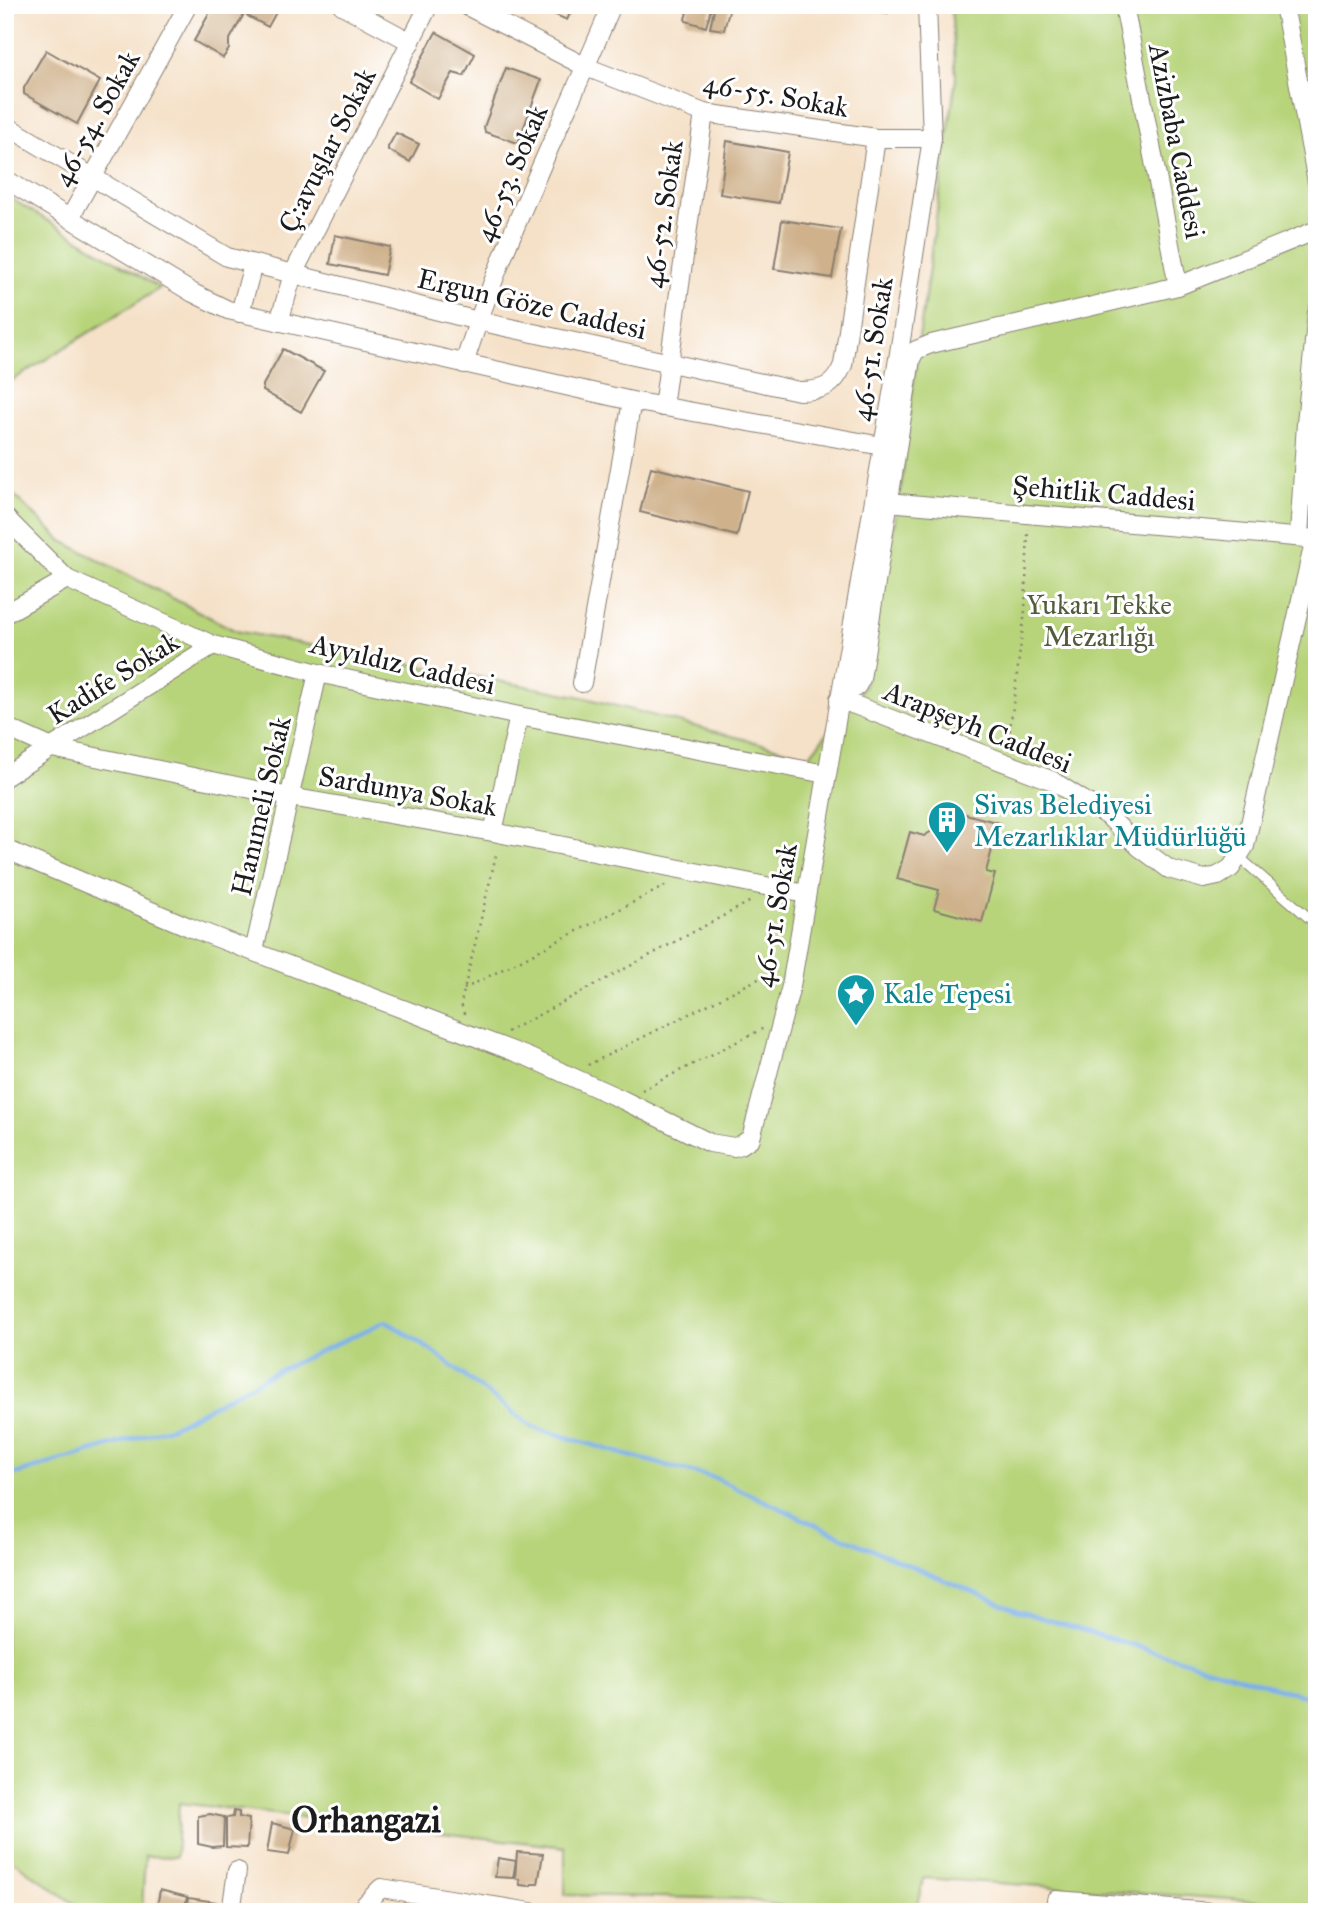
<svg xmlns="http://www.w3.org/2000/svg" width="1322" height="1917" viewBox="0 0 1322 1917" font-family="'IM FELL Great Primer',serif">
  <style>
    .green { fill: #b7d47a; stroke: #6a784b; stroke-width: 2 }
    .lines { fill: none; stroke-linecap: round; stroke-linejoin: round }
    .stream { stroke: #7bafe8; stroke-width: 4.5 }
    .building { fill: #cfb18b }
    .service-casing { stroke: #887e72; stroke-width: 11 }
    .minor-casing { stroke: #887e72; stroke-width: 20 }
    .path { stroke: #887e72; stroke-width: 2.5; stroke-dasharray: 2 5; stroke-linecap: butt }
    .service { stroke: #fff; stroke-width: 9 }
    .minor { stroke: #fff; stroke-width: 18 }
    .labels { text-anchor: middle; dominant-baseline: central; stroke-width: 6; stroke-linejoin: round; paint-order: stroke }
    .street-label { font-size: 28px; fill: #1c1c1c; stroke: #fff }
    .park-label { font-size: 28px; fill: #525c3d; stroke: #fff }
    .culture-label { font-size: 28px; fill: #0d838f; stroke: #fff; text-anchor: start }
    .district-label { font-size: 35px; font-weight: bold; fill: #1c1c1c; stroke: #fff }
  </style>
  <rect width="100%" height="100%" fill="#fff"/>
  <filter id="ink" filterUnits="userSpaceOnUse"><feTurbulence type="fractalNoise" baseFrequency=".0143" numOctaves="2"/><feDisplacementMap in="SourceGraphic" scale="14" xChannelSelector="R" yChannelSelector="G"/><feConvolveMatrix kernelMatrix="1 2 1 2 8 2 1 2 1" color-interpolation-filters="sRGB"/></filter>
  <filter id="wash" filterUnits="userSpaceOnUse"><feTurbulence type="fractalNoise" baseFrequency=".00686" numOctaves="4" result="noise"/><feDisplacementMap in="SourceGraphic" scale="28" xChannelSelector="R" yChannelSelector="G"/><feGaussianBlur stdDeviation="1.57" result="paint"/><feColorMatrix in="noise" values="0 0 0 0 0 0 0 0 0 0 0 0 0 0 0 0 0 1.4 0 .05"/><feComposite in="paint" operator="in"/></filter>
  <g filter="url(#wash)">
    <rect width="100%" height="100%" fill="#f5e1c8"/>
    <g class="green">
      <polygon points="951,5 1317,5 1317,1905 924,1878 915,1912 814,1912 744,1899 565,1895 565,1847 179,1803 176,1857 145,1856 142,1912 86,1912 5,1855 5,487 62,541 236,631 578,696 809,756 865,685 902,481 917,352 956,78"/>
      <polygon points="5,195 160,288 5,385"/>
    </g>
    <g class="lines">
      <polyline class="stream" points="5,1477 172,1427 275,1372 386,1321 429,1349 532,1427 626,1455 715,1478 840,1536 1018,1611 1317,1700"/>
    </g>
    <g id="blocks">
      <g class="building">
        <polygon points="214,5 280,5 268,27 244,14 229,41 229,49 223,58 194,41"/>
        <polygon points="533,5 574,5 567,20"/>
        <polygon points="689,5 712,5 706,27 686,21 685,19"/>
        <polygon points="715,5 730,7 724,30 710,28"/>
        <polygon points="855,5 888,5 888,13 857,10"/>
        <polygon points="436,32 475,54 464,76 453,73 438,99 409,82"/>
        <polygon points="46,50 100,81 77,124 24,94 24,88"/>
        <polygon points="506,68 541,80 518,143 485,132 484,127"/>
        <polygon points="396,133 419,144 410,162 388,150 388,147"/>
        <polygon points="727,141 788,152 779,203 720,194"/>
        <polygon points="782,220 841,229 832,278 774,269"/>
        <polygon points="335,235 390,247 384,275 330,264"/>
        <polygon points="283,349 324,371 301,412 263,391 263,385"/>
        <polygon points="651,467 748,491 737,536 640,512"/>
        <polygon points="947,809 999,823 986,872 995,874 982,922 934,909 939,890 897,879 910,832 924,836 943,824"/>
        <polygon points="234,1811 239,1812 239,1817 249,1819 247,1848 226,1847 226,1818 233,1817"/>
        <polygon points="210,1814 224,1817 223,1846 212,1847 198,1844 198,1816"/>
        <polygon points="272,1823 295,1829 289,1855 267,1852"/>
        <polygon points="517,1852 543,1854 538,1884 532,1884 530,1886 520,1885 519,1879 515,1878"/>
        <polygon points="498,1858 516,1861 513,1878 495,1877"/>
        <polygon points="160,1890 187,1897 184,1912 156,1912"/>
        <polygon points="188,1898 217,1902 215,1912 186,1912"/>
      </g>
    </g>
  </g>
  <g filter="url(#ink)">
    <use href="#blocks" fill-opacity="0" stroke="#887e72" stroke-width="2"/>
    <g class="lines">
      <g class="service-casing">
        <polyline id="service" points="1238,856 1317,925"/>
      </g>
      <g class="minor-casing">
        <g id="minor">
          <polyline points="342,5 411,42"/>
          <polyline points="465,5 586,67 704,113 876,138 932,138"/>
          <polyline points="1124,5 1178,286"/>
          <polyline points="1284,5 1317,182"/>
          <path d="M5 125 227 257 478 321 799 391C822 391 834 387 843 365L876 138"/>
          <polyline points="5,179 193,293 228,310 632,401 882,446"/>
          <polyline points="70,218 188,5"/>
          <polyline points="240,313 253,264"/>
          <polyline points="279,322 293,274 429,5"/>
          <path d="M464 364C503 241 562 124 612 5"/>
          <polyline points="663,407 704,113"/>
          <polyline points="887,502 1317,539"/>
          <polyline points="5,517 67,579 213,645 318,673 519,716 826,774"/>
          <polyline points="1299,536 1306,423 1317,312"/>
          <polyline points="5,614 67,579"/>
          <polyline points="582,683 632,401"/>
          <polyline points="839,699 857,686 861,679 911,359 916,350 931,344 1178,286 1317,230"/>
          <polyline points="839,699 1053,781 1108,816 1139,847 1169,869 1204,879 1218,876 1231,868 1245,846 1315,538"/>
          <polyline points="5,727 52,748 290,797 493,832 806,894"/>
          <polyline points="5,777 213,645"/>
          <polyline points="493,832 519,716"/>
          <polyline points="5,849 189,927 528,1057 623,1100 710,1143 734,1147 741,1145 751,1138 791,986 899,353 932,138 927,5"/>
          <polyline points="254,951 318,673"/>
          <polyline points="231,1912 237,1871"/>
          <polyline points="358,1912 381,1888 531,1912"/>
          <polyline points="1056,1912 1056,1900 1212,1912"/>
        </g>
      </g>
      <g class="path">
        <polyline points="1008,745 1025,611 1028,529"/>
        <polyline points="464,989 669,884"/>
        <polyline points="464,1014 461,1003 497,851"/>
        <polyline points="507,1032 751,901"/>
        <polyline points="588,1065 776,970"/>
        <polyline points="642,1090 764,1028"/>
      </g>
      <use href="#service" class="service"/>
      <use href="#minor" class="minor"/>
    </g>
  </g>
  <defs>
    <g id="building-pin" transform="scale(2.0125)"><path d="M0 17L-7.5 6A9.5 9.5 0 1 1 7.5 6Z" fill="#0f9aa8" stroke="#fff"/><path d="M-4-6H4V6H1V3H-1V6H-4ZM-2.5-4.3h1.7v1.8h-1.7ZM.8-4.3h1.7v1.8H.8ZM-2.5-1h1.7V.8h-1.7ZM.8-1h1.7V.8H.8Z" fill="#fff"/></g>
    <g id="sight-pin" transform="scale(2.0125)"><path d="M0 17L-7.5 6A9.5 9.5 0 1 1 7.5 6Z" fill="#0f9aa8" stroke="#fff"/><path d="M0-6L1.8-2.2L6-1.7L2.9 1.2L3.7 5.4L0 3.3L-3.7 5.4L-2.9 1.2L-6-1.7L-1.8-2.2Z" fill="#fff"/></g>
  </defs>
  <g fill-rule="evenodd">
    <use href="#building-pin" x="947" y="820"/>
    <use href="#sight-pin" x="856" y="993"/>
  </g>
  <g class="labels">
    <g class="street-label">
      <text transform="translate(776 95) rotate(10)">46-55. Sokak</text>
      <text transform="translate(96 118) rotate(-61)">46-54. Sokak</text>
      <text transform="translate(1177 141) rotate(79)">Azizbaba Caddesi</text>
      <text transform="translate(327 150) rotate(-63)">Ç:avuşlar Sokak</text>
      <text transform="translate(511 173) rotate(-67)">46-53. Sokak</text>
      <text transform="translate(663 214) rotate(-82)">46-52. Sokak</text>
      <text transform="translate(532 304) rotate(13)">Ergun Göze Caddesi</text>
      <text transform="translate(872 349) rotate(-81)">46-51. Sokak</text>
      <text transform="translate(1104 493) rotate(5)">Şehitlik Caddesi</text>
      <text transform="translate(403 664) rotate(13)">Ayyıldız Caddesi</text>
      <text transform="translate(113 678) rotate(-32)">Kadife Sokak</text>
      <text transform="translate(978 727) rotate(22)">Arapşeyh Caddesi</text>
      <text transform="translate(408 791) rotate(10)">Sardunya Sokak</text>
      <text transform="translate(261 806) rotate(-77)">Hanımeli Sokak</text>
      <text transform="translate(775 915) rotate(-80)">46-51. Sokak</text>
    </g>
    <g class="park-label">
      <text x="1099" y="604">Yukarı Tekke<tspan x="1099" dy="32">Mezarlığı</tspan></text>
    </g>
    <g class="culture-label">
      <text x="974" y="804">Sivas Belediyesi<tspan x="974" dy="32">Mezarlıklar Müdürlüğü</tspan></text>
      <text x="883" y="993">Kale Tepesi</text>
    </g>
    <g class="district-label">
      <text x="366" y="1820">Orhangazi</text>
    </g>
  </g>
  <rect width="1322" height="1917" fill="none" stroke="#fff" stroke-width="28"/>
</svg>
